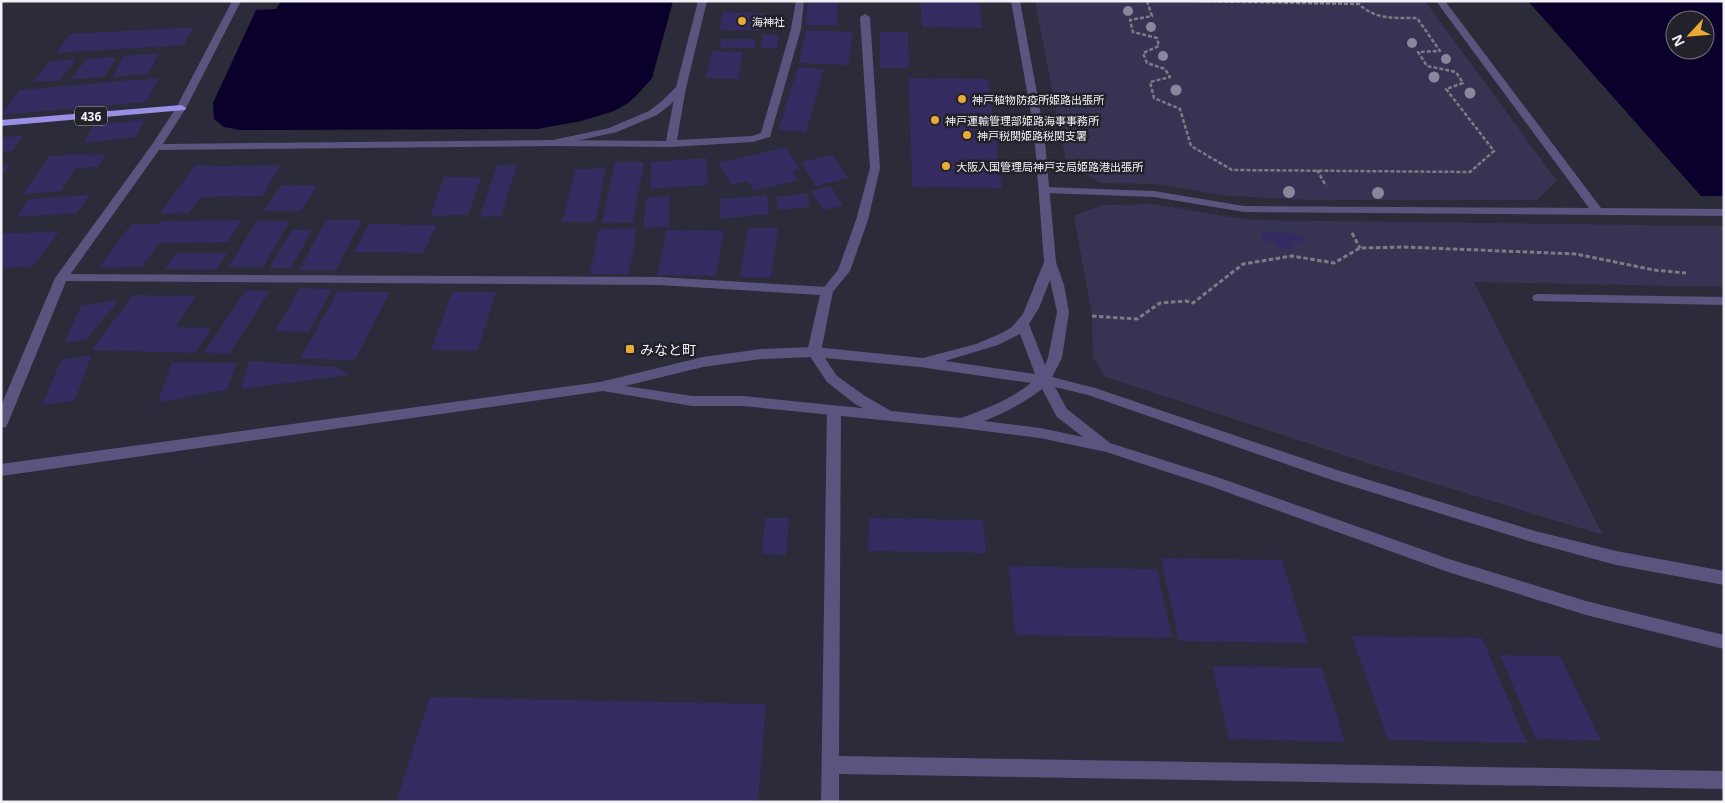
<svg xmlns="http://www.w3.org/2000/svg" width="1725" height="803" viewBox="0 0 1725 803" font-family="'Noto Sans','Noto Sans JP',sans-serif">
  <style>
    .built { fill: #2c2b39 }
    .green { fill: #363353 }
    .water { fill: #0b002b; fill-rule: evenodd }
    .building { fill: #342b60 }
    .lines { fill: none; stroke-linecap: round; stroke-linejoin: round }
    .path-far1 { stroke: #7d7c83; stroke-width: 2.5; stroke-dasharray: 4 2; stroke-linecap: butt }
    .path { stroke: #7d7c83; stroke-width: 3; stroke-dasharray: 4.5 2.5; stroke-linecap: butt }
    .service { fill: #59557f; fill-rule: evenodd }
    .minor { fill: #59557f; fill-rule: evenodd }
    .tertiary { fill: #59557f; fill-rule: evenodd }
    .trunk { fill: #9990e5; fill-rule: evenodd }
    .tree { fill: #89879e }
    .poi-dot { fill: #eaaa38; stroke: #23222a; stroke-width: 2 }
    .labels { text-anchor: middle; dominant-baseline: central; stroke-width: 5; stroke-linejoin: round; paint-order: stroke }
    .far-poi-label { font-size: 11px; fill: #f1f1f6; stroke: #23222a; text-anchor: start }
    .shield { fill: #23222a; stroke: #b3b3b9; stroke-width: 1 }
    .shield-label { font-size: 12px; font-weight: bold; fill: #f1f1f6 }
    .poi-label { font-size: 14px; fill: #f1f1f6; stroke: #23222a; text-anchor: start }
  </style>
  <rect width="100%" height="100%" fill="#23222a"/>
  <polygon class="built" points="1,1 281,1 224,127 241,130 537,129 581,121 614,111 628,103 652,78 673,1 1528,1 1701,196 1724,196 1724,802 1,802"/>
  <g class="green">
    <polygon points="1035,1 1425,1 1557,181 1537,200 1308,200 1229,196 1156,184 1100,183 1066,162"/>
    <polygon points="1152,204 1250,220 1724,226 1724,287 1474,282 1603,535 1380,467 1106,377 1093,358 1092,316 1074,216 1102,205"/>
  </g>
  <g class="water">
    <polygon points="281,1 673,1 652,78 637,95 628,103 614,111 581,121 537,129 241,130 224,127 214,119 213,103 256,10 276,9"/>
    <path d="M1528 1H1724V196H1701ZM1675 20H1705V50H1675Z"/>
  </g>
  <g class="building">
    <polygon points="808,1 838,1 837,26 806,25"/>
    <polygon points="920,1 979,1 983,28 922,27"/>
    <polygon points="723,12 764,13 761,31 719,30"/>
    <polygon points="194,27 184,45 56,53 70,34"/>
    <polygon points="806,30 853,32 848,65 799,63"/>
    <polygon points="880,32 908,32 909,68 880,68"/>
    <polygon points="763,34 779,35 777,48 761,48"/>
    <polygon points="721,39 756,39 755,48 720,48"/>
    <polygon points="712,51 743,52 738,79 706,78"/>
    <polygon points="159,53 148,74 112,77 124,56"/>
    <polygon points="117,57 104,77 72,79 86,59"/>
    <polygon points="76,59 60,81 33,82 50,61"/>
    <polygon points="798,67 824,69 806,132 778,130"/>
    <polygon points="159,78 146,102 2,115 19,90"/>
    <polygon points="909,78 988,79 1002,188 912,187"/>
    <polygon points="145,120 136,137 84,143 93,125"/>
    <polygon points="23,136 13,151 1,152 1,137"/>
    <polygon points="786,147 800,169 793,171 799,180 754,191 748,181 731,185 718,163"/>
    <polygon points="86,154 85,155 106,154 98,167 76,168 61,191 23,194 49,156"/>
    <polygon points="832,155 848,178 816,186 801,162"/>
    <polygon points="707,158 708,185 650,189 651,162"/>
    <polygon points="615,162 644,162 633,222 602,223"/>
    <polygon points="11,164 1,177 1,165"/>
    <polygon points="195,165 221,166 281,165 262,196 201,197 189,213 160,214"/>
    <polygon points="497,165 517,165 501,216 480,217"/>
    <polygon points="606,168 595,222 562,222 576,169"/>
    <polygon points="444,177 481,177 468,215 430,216"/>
    <polygon points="281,185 317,186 301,211 264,211"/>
    <polygon points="831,186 843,206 823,210 811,191"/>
    <polygon points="807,193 810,207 779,210 776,197"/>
    <polygon points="89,195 77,213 17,217 29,199"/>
    <polygon points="767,195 769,214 721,219 719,199"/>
    <polygon points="670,196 669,227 643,228 646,198"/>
    <polygon points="242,220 228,242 159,243 142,267 99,268 131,224 160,224 162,221"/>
    <polygon points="326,220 362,220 336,270 299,270"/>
    <polygon points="257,221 290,221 263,267 228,267"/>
    <polygon points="369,224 437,225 423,253 354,252"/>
    <polygon points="637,228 629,274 590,274 599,229"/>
    <polygon points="748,228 778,228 771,278 740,277"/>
    <polygon points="292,230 312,230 291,268 269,268"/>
    <polygon points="667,230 724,231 716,276 657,275"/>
    <polygon points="59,232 32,267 1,268 1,233"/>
    <polygon points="1261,232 1303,234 1306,243 1292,242 1294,249 1279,248 1276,242 1264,241"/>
    <polygon points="176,253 227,253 216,270 165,269"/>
    <polygon points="300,288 332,289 309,332 275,331"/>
    <polygon points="246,290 270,291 229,354 204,353"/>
    <polygon points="338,291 390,292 355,360 300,359"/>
    <polygon points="452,292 496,292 478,350 431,350"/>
    <polygon points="133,295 196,296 175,327 211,328 195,353 92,350"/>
    <polygon points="119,300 87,339 65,343 81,305"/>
    <polygon points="92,355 74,401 42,405 61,360"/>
    <polygon points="249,361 337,367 350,375 241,389"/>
    <polygon points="172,362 237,363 227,390 158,402"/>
    <polygon points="765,518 789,518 786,555 762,554"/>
    <polygon points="869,518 983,520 986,553 868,551"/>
    <polygon points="1161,558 1282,560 1307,643 1179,641"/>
    <polygon points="1009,566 1157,569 1172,638 1015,635"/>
    <polygon points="1352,636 1482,638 1527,743 1388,740"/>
    <polygon points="1500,655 1560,656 1601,741 1536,739"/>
    <polygon points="1212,666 1322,668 1345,742 1229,739"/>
    <polygon points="430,697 766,704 758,802 396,802"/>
  </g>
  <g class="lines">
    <g class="path-far1">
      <path d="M1147 1 1152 16 1130 20 1133 32 1157 38 1159 46 1143 53 1147 63 1165 69 1170 77 1150 82 1154 98 1180 109 1191 146 1232 170 1470 172 1494 151 1446 89 1463 83 1456 72 1427 66 1418 52 1440 51 1417 18C1396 18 1375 20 1359 4L1193 1"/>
      <polyline points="1317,170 1326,186"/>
    </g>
    <g class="path">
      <polyline points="1352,233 1360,248"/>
      <polyline points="1092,316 1137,319 1160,303 1186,301 1193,303 1243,264 1292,256 1334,263 1360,248 1404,247 1576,254 1654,270 1686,273"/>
    </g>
    <g class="service">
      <polygon points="796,1 804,1 801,29 770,137 753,142 671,147 553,146 548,143 553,140 666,141 676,88 681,85 686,88 677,140 752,136 761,133 791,29"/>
      <polygon points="865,14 870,17 880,168 868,220 850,271 831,294 827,295 821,291 838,270 856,220 870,168 860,17"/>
      <polygon points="1538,294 1724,297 1724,305 1534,301 1532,298 1534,295"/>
      <polygon points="834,406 839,407 841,411 839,756 1724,771 1724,789 839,774 839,802 821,802 827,411 829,407"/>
    </g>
    <g class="minor">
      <polygon points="1436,1 1445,1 1601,208 1724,209 1724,216 1244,212 1154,197 1045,193 1039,190 1045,187 1154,191 1244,206 1589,208"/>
      <polygon points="61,274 659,277 827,287 833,291 821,352 837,376 865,396 891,411 893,415 891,419 886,420 855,404 827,382 807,352 820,295 659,285 57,281 55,278"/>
    </g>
    <g class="tertiary">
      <polygon points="232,1 241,1 186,108 163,144 553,140 609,128 649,111 662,101 676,87 698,1 707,1 686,88 670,105 657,115 617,132 553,146 159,150 67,279 8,423 6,427 1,428 1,406 55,278 151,146 176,108"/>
      <path d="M1011 1H1020L1044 131 1056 262 1064 285 1069 312 1062 358 1052 377 1095 388 1337 470 1535 531 1616 551 1724 571V585L1616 565 1535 543 1329 479 1088 395 1055 387 1067 409 1110 443 1220 478 1449 559 1586 601 1724 635V649L1586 615 1448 572 1210 486 1106 452 1040 438 961 428 743 406H692L603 391 1 476V464L600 382 703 357 761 349 814 347 923 358 976 344 1002 333 1012 327 1023 314 1044 262 1034 131ZM1050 280 1057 312 1048 358 1045 365 1029 324 1039 308ZM1020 334 1035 374 945 361 998 345ZM814 357 920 367 1031 383C1010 400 986 409 961 418L743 396H692L625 386 703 367 761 359ZM1042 389 1057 417 1083 437 1040 428 984 421C1005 413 1024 403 1042 389Z"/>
    </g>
    <polygon class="trunk" points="181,105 186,108 185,110 1,126 1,120"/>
  </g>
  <g class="tree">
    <circle cx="1128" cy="11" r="5"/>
    <circle cx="1151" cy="27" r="5"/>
    <circle cx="1412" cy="43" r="5"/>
    <circle cx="1163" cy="56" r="5"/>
    <circle cx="1446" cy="59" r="5"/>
    <circle cx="1434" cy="77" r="5.5"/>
    <circle cx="1176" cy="90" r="5.5"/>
    <circle cx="1470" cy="93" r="5.5"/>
    <circle cx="1289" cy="192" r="6"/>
    <circle cx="1378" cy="193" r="6"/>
  </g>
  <g class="poi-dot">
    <circle cx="742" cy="21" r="5"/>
    <circle cx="962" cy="99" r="5"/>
    <circle cx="935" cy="120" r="5"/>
    <circle cx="967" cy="135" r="5"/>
    <circle cx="946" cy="166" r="5"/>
    <rect x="625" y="344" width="10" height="10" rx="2.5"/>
  </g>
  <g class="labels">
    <g class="far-poi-label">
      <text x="752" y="21">海神社</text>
      <text x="972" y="99">神戸植物防疫所姫路出張所</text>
      <text x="945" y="120">神戸運輸管理部姫路海事事務所</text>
      <text x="977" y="135">神戸税関姫路税関支署</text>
      <text x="956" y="166">大阪入国管理局神戸支局姫路港出張所</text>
    </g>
    <rect class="shield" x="75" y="106.5" width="32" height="19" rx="4"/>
    <g class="shield-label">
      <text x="91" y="116">436</text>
    </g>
    <g class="poi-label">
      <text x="640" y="349">みなと町</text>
    </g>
  </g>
  <rect width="1725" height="803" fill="none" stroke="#f1f1f6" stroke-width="5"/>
  <g transform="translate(1690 35) rotate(244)"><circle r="24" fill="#23222a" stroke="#75757c"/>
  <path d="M0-4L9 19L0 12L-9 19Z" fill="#eaaa38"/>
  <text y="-8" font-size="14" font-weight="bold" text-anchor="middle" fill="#f1f1f6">N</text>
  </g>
</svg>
